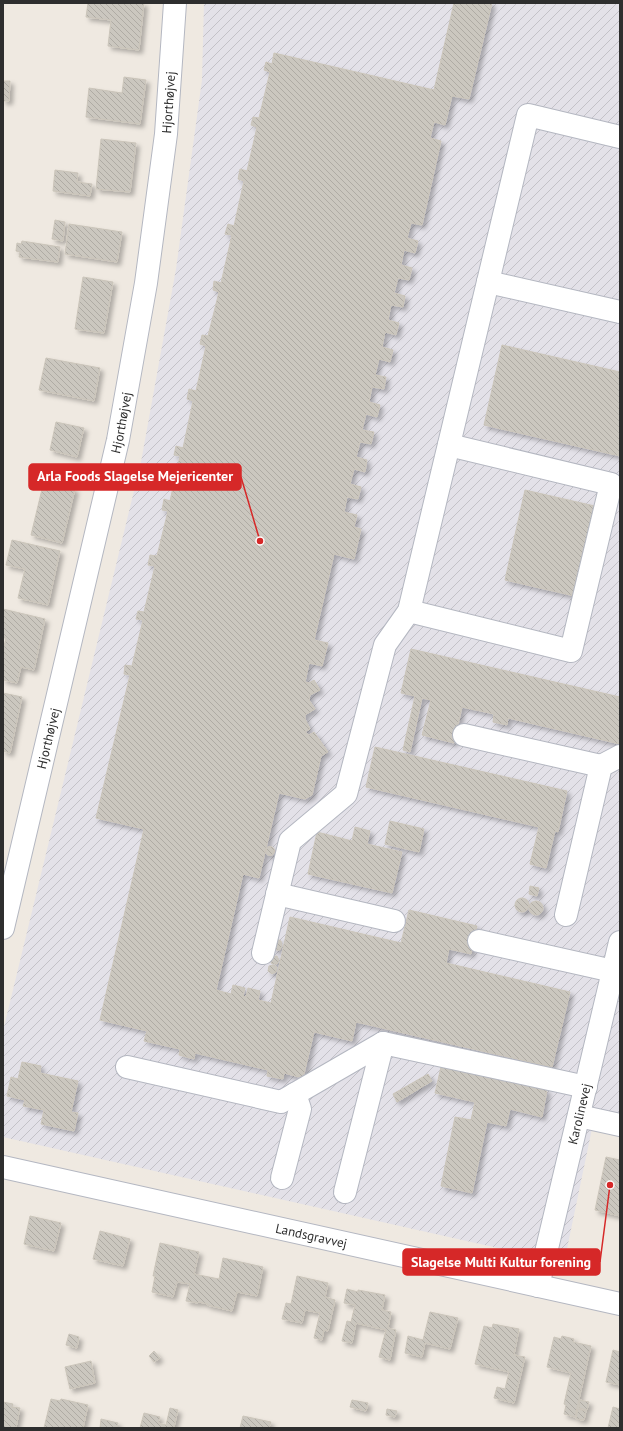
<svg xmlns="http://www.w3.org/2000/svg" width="623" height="1431" viewBox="0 0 623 1431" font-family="'PT Sans',sans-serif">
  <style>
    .industrial { fill: url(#industrial-furrows) }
    .building { fill: url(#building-back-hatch); stroke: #cbc5ba; filter: url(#shadow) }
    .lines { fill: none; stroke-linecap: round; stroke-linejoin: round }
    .minor-casing { stroke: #b4b7c1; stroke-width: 24 }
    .minor { stroke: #fff; stroke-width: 22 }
    .labels { text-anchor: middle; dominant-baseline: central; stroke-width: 3.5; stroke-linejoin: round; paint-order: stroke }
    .street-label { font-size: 13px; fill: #2e2e2e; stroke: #fff }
    .leader { fill: none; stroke: #d62828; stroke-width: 1.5 }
    .callout-dot { fill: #d62828; stroke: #fff; stroke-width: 1.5 }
    .callout { fill: #d62828; stroke: #d62828; stroke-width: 1.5 }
    .callout-label { font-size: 14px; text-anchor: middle; font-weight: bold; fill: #fff }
  </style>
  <defs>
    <pattern id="industrial-furrows" width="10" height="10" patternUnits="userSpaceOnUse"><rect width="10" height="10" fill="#e3e1e8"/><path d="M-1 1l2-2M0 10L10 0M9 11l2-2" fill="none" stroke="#c3c1c7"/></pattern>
    <pattern id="building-back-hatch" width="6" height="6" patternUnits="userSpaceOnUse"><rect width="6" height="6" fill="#cbc7bf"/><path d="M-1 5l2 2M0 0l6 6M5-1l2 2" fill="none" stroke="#afaba4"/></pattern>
    <filter id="shadow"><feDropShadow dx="3.5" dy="3.5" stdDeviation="2" flood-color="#0004"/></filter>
  </defs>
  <rect width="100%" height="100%" fill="#efe9e1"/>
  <polygon class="industrial" points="204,3 620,3 620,1124 594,1119 564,1263 3,1137 3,1031 141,462 176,269 202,80"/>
  <g class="building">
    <polygon points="88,3 144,3 139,50 108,46 111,20 86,17"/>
    <polygon points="454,3 492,3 469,99 452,96 445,125 434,122 430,138 441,141 422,225 411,223 407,238 418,241 415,253 404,250 401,265 412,268 409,280 398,278 394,293 405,296 403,307 391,305 388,320 399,323 396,335 385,332 382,347 393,350 390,362 379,359 375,375 386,377 384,389 372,387 369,402 380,405 377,417 366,414 362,430 374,432 371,444 360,442 356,457 367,460 365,472 354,469 350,484 361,487 358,499 347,497 344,512 357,515 354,527 361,529 354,559 334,554 314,640 328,643 322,666 309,663 305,682 309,683 314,680 320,690 310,695 309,700 315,709 305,715 305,719 310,729 305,732 309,735 314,732 328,752 321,756 312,795 305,799 279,793 259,878 243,874 216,990 231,994 233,985 245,988 243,996 246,997 248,988 260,991 258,1000 271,1003 290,917 401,943 409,910 477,926 471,954 449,949 446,963 570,992 552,1067 356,1022 352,1041 314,1032 303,1078 284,1073 283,1079 267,1076 268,1070 195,1053 194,1059 179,1055 180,1049 144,1041 147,1031 100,1020 144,829 96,818 130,675 124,674 125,665 132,666 143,620 136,619 138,611 144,612 155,566 148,565 150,555 157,556 168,511 162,510 164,499 170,501 180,456 174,455 176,446 183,448 193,401 187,399 189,389 196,391 206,346 200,344 202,335 208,336 219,292 213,290 214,281 221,283 232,235 225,234 228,224 234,226 244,181 238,179 240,169 247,171 257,127 251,125 253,117 259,118 270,72 264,70 266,62 272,64 274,53 434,90"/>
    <polygon points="124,77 146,80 140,124 86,117 89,88 122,93"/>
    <polygon points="3,81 10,81 9,101 3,101"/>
    <polygon points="101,139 136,143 130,192 96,189"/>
    <polygon points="55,170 78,173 77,182 92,184 90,196 53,191"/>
    <polygon points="55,220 65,222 63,241 52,239"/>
    <polygon points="69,224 122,232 117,262 65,254"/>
    <polygon points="22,241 60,247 58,262 19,257 20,252 16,251 17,243 21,244"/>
    <polygon points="83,277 113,282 104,333 75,329"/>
    <polygon points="502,345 620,372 620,456 484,425"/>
    <polygon points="46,358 100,368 94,401 39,390"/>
    <polygon points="56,422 84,428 77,457 50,450"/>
    <polygon points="44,481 75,489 62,543 31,535"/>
    <polygon points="525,490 599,507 579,597 505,580"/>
    <polygon points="12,540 60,551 48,605 18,598 25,569 6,565"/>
    <polygon points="3,609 45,619 34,670 21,667 17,683 3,680 3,650 6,638 3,638"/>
    <polygon points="411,649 620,697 620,744 508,718 507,725 493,722 494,714 462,707 454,743 422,735 431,700 422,698 410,752 403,750 415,696 401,693"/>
    <polygon points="3,693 22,697 10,753 3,751"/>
    <polygon points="375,747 567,791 558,832 555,831 546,868 530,864 539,827 366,787"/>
    <polygon points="390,821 424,829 419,852 385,844"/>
    <polygon points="355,827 370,831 367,844 402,852 392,893 308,874 317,832 352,841"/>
    <circle cx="270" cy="851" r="4.5"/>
    <polygon points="530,886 539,888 537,896 529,894"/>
    <circle cx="522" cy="905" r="7"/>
    <circle cx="536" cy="908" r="7"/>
    <polygon points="277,939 281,941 282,946 280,950 276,950 273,949"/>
    <polygon points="275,956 277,956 279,960 277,964 273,964 271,963 271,958"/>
    <polygon points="273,965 277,967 276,972 272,974 268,971 269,966"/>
    <polygon points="22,1062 41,1066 40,1073 78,1081 71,1112 78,1113 74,1131 41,1124 44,1110 23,1106 25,1100 7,1096 11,1077 18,1079"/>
    <polygon points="441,1067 547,1090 542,1117 510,1109 506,1126 487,1122 472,1193 441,1186 455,1117 471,1120 475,1102 435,1093"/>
    <polygon points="428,1074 432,1081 397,1102 393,1094"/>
    <polygon points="606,1157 620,1160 620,1216 595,1210"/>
    <polygon points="30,1216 61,1223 54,1251 24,1244"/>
    <polygon points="100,1231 130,1239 123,1266 93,1259"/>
    <polygon points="160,1243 199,1252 194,1274 219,1279 223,1258 263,1267 257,1296 237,1292 232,1311 207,1305 208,1304 199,1302 198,1303 186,1301 190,1284 177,1282 173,1297 152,1292 155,1276 153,1276"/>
    <polygon points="297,1276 328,1283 325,1297 335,1300 328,1331 324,1330 322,1340 314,1338 320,1313 305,1310 302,1323 282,1319 286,1303 291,1304"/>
    <polygon points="347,1289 358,1292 358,1290 385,1295 382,1310 391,1312 388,1328 396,1330 390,1360 379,1357 386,1330 356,1323 352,1343 342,1341 347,1321 351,1322 355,1305 344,1303"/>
    <polygon points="430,1312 458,1318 450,1349 425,1343 422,1357 405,1353 408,1336 423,1340"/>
    <polygon points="493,1324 519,1329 514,1355 525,1357 514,1403 494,1398 497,1387 505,1389 509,1372 475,1364 484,1326 492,1328"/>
    <polygon points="69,1334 79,1337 77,1348 66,1345"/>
    <polygon points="562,1336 574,1339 573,1342 591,1346 575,1417 564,1414 566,1405 564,1404 571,1373 547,1367 554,1337 561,1339"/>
    <polygon points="613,1350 620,1352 620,1385 606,1382"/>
    <polygon points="154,1351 160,1358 154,1362 149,1356"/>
    <polygon points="91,1361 95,1383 70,1389 65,1367"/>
    <polygon points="51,1399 60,1401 61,1399 88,1405 83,1428 44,1428"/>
    <polygon points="352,1400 368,1403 366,1411 350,1407"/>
    <polygon points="580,1400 589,1402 587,1410 579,1408"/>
    <polygon points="3,1402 13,1404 12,1407 20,1408 16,1428 3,1428"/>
    <polygon points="613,1407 620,1409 620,1428 608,1428"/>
    <polygon points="170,1408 178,1410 174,1427 176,1428 140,1428 144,1413 160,1417 158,1423 166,1425"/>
    <polygon points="387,1409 397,1411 395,1417 386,1415"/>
    <polygon points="578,1409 586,1411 584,1420 576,1419"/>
    <polygon points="243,1416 271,1422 269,1428 240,1428"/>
    <polygon points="101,1419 118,1423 117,1428 97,1428 100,1428"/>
  </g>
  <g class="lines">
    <g class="minor-casing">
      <g id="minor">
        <polyline points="488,282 620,312"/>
        <polyline points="409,611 571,651 611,484 449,445"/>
        <polyline points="464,735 601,766"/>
        <polyline points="277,894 394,921"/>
        <polyline points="566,915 601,766 620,756"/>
        <path id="s1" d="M3 928 118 440 146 283 166 134 175 3"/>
        <polyline points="479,941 613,971"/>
        <polyline points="263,953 290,841 346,794 385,645 409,611 528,115 620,137"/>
        <polyline points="127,1067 281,1102 383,1043 586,1087"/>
        <polyline points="579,1116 620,1125"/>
        <path id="s2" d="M3 1167 620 1304"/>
        <polyline points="282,1178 300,1109 295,1094"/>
        <polyline points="345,1192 383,1043"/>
        <path id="s3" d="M538 1286 620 942"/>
      </g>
    </g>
    <use href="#minor" class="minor"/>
  </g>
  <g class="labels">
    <g class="street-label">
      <text stroke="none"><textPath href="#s1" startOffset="843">Hjorthøjvej</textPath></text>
      <text stroke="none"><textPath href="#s1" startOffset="519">Hjorthøjvej</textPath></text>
      <text stroke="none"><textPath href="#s1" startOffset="195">Hjorthøjvej</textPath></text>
      <text stroke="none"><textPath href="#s3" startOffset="177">Karolinevej</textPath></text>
      <text stroke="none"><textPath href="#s2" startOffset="316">Landsgravvej</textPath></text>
    </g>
  </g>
  <path class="leader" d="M260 541L241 477M610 1185L600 1262"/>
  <g class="callout-dot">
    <circle cx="260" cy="541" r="4"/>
    <circle cx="610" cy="1185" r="4"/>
  </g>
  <g class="callout">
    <rect x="29" y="464" width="212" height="26" rx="4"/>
    <rect x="403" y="1249" width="197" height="26" rx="4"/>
  </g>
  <g class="callout-label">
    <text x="135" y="481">Arla Foods Slagelse Mejericenter</text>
    <text x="501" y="1267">Slagelse Multi Kultur forening</text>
  </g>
  <rect width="623" height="1431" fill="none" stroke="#2e2e2e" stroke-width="8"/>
</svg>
